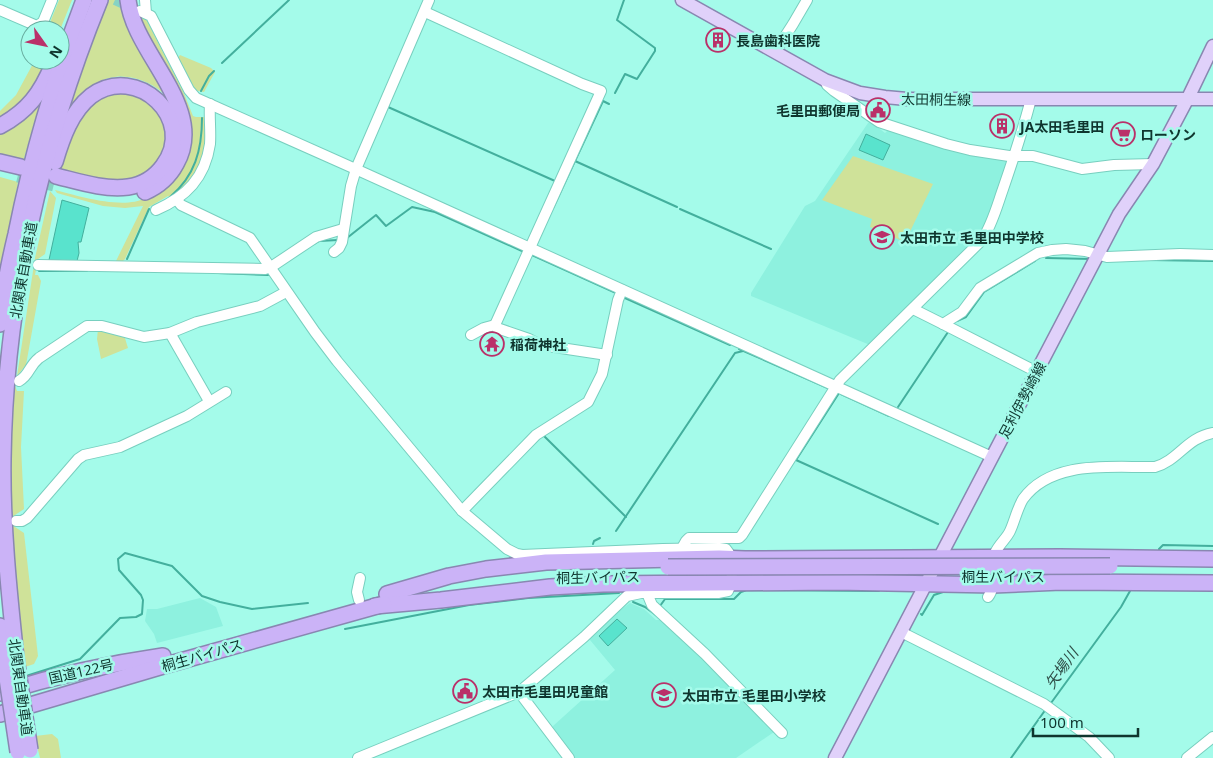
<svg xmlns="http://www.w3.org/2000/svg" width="1213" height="758" viewBox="0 0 1213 758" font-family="'Noto Sans','Noto Sans JP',sans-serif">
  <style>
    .built { fill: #8ef1df }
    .green { fill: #cfe299 }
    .water { fill: #59e3cd; stroke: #43af9d }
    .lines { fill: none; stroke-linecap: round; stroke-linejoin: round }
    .stream { stroke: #43af9d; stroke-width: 2 }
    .minor-tunnel { stroke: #86d3c4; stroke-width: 10; stroke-dasharray: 10 5; stroke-linecap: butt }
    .highway-tunnel { stroke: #86d3c4; stroke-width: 15; stroke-dasharray: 15 8; stroke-linecap: butt }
    .minor-casing { stroke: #78cfbf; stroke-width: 12 }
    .major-casing { stroke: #8987b1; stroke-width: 15 }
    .highway-casing { stroke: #8987b1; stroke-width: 18 }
    .minor { stroke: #fff; stroke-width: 10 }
    .major { stroke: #e0d1fa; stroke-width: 12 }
    .highway { stroke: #cbb3f7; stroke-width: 15 }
    .highway-bridge-casing { stroke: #8987b1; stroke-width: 18; stroke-linecap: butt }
    .highway-bridge { stroke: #cbb3f7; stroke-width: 15 }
    .labels { text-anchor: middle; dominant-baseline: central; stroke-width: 5; stroke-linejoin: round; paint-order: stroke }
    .poi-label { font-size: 14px; font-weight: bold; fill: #0f352e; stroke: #a4fbea; text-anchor: start }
    .street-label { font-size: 14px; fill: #0f352e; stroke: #a4fbea }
    .water-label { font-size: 15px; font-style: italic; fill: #304e48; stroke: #a4fbea }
  </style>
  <rect width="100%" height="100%" fill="#a4fbea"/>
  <g class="built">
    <polygon points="871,122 885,133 890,128 1009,159 983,231 974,244 870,345 751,296 751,293 805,206 815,201 868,123"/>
    <polygon points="200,598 216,607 223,626 157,643 154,634 145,621 147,609 157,609"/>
    <polygon points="630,603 644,609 656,620 661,620 765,718 774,732 736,758 574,758 553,729 553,726 615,670 590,640 590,636 614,612 619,611"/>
  </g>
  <g class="green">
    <polygon points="59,0 72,0 60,30 47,30"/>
    <path d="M109 0H125L168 98C151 79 120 69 97 83 84 91 76 103 67 114L87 54Z"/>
    <path d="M137 16 144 17 147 21 183 91 193 116 196 117H205C205 126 207 139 205 148 201 170 188 186 171 200L168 196 149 207 125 259 122 262 116 261 143 206 125 208 103 206 57 193 55 190C78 196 124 210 145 198 151 194 157 188 163 184 179 172 184 167 189 148Z"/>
    <polygon points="180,55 211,68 215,72 204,92 194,90 177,59"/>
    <polygon points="35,60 48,60 37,82 24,101 0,119 0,111 16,95"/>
    <path d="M138 92 164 117 167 142 156 166 138 178 114 182 57 171C65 148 79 106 102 95 109 91 129 93 138 92Z"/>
    <polygon points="42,96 23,162 0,158 0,132"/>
    <polygon points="853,156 933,184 905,242 870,227 872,219 822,200"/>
    <polygon points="0,177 18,182 0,279"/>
    <polygon points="50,191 56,198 45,254 38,259 35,275 38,275 41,281 26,365 17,376 35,258"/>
    <polygon points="98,329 124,335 128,348 101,359 97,339"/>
    <path d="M15 386 17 391H24L21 447 24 509 15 515V527L24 533 38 656 34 664 25 667C19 640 18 610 16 583 11 518 8 451 15 386Z"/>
    <polygon points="52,734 58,739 61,758 40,758 37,746 36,746 35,736"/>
  </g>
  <g class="water">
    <polygon points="866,134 890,145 883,160 859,150"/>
    <polygon points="62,200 89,208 81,242 78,242 79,253 77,261 49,260"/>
    <polygon points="617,619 627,628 608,646 599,636"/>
  </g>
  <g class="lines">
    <g class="stream">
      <polyline points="222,63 289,0"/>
      <polyline points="201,91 209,76 214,71"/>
      <polyline points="615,93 625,74 637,79 655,51 655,48 617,20 624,0"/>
      <polyline points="388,107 555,181"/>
      <polyline points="575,161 677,207"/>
      <path d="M170 197C195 176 202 150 202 118"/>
      <polyline points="553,208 603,101 609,104"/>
      <polyline points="680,209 771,249"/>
      <polyline points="347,238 376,215 386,226 412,207 435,212 522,251"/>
      <polyline points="314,244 319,241 338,240"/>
      <polyline points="532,255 616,293"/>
      <polyline points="1046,258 1091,259"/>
      <polyline points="127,259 149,209"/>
      <polyline points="1150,260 1213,261"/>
      <polyline points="39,271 87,271"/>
      <polyline points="218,273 268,275 270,273"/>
      <polyline points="625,298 730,345"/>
      <polyline points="957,321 966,317 984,292 1035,261"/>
      <polyline points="739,349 830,389"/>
      <polyline points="839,393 796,460 938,524"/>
      <polyline points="841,394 889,416"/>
      <polyline points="898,407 948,332"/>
      <polyline points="544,436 626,517"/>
      <polyline points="616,531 735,353 743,351"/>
      <polyline points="593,544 594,541 600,538"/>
      <polyline points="1159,549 1163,545 1213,546"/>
      <polyline points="633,602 645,607 660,618"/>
      <polyline points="660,606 665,599 734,599 741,592 747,590 879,591"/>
      <polyline points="921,614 922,615 934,595 946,591"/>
      <polyline points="345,629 469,605 528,598 619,593"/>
      <polyline points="26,676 80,659 120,618 136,617 142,614 143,600 141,595 119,570 118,559 125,553 172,566 202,596 220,602 252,609 308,603"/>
      <polyline points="1051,703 1121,607 1130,591"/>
      <polyline points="1011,758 1046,709"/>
    </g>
    <polyline class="minor-tunnel" points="115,0 132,8"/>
    <polyline class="highway-tunnel" points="18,175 54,184"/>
    <g class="minor-casing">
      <g id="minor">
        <polyline points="145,0 146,13"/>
        <polyline points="0,10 37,26 43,22 52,0"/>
        <polyline points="140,11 151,16 189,90 196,98 351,167 992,457"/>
        <polyline points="425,12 582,84 601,91 495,325"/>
        <polyline points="775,52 793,24 807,0"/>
        <polyline points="825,80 827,85 834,91 879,122 946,144 970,150 1009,156 1033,156 1082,169 1114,165 1153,164"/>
        <path d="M177 200 181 205 250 238 315 332 337 361 462 511 507 549 517 554 522 555 663 549 719 548 726 549C734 557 733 582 728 591L718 593H641L627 596 584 637 519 692 358 758"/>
        <path d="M156 210C186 197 205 178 210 144 211 131 209 117 210 104"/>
        <polyline points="334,252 339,248 342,242 351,186 356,169 429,0"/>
        <polyline points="38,265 265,269 271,267 316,237 343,229"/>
        <polyline points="913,309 943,324 962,312 980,288 1038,253 1052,250 1066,249 1085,251 1107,257 1180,254 1213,255"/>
        <polyline points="943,324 1037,372"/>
        <polyline points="170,333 209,401"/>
        <polyline points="471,335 484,328 495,325 497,328 529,339 541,345 607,355"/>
        <path d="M19 381C30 375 28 367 39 358L87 326H102L144 337 170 333 197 322 260 306 286 292"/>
        <polyline points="462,511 536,435 588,402 602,374 618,300 622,290"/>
        <polyline points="16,521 22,521 27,518 78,459 84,455 120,447 187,416 226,392"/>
        <path d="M682 548 686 541 689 538H739L742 535 840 380 982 240C992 225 997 206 1003 189 1013 160 1023 130 1031 99"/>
        <polyline points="647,593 652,605 705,654 782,733"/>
        <path d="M988 597C998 584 989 567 995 553 999 544 1007 538 1010 531 1015 520 1017 509 1023 499 1052 459 1112 468 1155 467 1179 460 1186 438 1213 433"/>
        <polyline points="359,600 357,592 360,578"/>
        <polyline points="901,632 1044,704 1089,737 1109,758"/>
        <polyline points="519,692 569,758"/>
        <polyline points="1187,758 1213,737"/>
      </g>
    </g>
    <g class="major-casing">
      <g id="major">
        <polyline points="682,0 825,80 860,93 885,97 907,99 1213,99"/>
        <polyline points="835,758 1119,214 1153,164 1189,96 1213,46"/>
      </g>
    </g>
    <g class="highway-casing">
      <g id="highway">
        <path d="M128 0C134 54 208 108 176 164 169 177 159 186 145 192"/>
        <path d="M0 126C28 111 41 93 53 64"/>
        <polyline points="0,162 21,167"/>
        <path d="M55 162C62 138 71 112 91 96 137 62 198 120 163 166 155 177 142 185 128 187 104 190 80 182 56 176"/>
        <path d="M0 324C3 293 9 263 16 234 32 154 55 76 84 0"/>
        <polyline points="387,594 449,576 486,569 546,562 719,558 745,559 1060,557 1213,559"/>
        <polyline points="375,606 441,600 550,587 603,584 836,582 993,585 1061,582 1213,583"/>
        <polyline points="0,626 4,658"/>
        <path d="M16 658C9 592 2 525 3 459 5 302 41 145 100 0"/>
        <path d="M0 693C54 676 107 664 163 656"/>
        <polyline points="0,714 163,666 384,604"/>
      </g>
    </g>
    <use href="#minor" class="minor"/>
    <use href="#major" class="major"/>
    <use href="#highway" class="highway"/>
    <g class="highway-bridge-casing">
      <g id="highway-bridge">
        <polyline points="668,567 1110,566"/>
        <polyline points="4,658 18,752"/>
        <polyline points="16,658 30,750"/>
      </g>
    </g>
    <use href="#highway-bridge" class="highway-bridge"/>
  </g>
  <defs>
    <g id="building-ring" transform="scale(1.25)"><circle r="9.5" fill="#a4fbea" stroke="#ba3069" stroke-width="1.5"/><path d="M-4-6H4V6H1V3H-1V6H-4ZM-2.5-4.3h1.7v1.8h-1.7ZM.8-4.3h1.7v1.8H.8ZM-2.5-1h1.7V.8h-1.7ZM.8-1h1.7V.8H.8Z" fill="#ba3069"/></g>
    <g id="civic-ring" transform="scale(1.25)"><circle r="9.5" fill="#a4fbea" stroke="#ba3069" stroke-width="1.5"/><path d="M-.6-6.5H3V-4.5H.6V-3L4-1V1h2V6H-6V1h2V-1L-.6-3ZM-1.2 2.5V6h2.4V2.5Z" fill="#ba3069"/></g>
    <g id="supermarket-ring" transform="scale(1.25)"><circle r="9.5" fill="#a4fbea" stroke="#ba3069" stroke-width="1.5"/><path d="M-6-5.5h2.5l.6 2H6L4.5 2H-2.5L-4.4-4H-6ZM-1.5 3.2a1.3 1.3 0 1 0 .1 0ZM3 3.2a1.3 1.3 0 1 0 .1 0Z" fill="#ba3069"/></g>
    <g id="school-ring" transform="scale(1.25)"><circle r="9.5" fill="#a4fbea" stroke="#ba3069" stroke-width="1.5"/><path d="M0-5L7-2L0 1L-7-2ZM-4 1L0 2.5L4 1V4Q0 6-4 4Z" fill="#ba3069"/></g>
    <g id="temple-ring" transform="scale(1.25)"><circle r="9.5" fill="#a4fbea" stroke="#ba3069" stroke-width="1.5"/><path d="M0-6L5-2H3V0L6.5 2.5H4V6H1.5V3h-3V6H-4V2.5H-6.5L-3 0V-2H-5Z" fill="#ba3069"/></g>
  </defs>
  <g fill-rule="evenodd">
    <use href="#building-ring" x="718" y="40"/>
    <use href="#civic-ring" x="878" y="110"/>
    <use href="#building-ring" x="1002" y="126"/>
    <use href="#supermarket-ring" x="1123" y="134"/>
    <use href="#school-ring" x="882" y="237"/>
    <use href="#temple-ring" x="492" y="344"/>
    <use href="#civic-ring" x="465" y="691"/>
    <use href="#school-ring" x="664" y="695"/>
  </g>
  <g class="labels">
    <g class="poi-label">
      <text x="736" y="40">長島歯科医院</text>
      <text x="860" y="110" text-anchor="end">毛里田郵便局</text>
      <text x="1020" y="126">JA太田毛里田</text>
      <text x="1140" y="134">ローソン</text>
      <text x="900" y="237">太田市立 毛里田中学校</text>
      <text x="510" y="344">稲荷神社</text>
      <text x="482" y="691">太田市毛里田児童館</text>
      <text x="682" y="695">太田市立 毛里田小学校</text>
    </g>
    <g class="street-label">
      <text transform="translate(936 99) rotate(1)">太田桐生線</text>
      <text transform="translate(23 270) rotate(-80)">北関東自動車道</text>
      <text transform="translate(1022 400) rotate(-62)">足利伊勢崎線</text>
      <text x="1003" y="576">桐生バイパス</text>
      <text transform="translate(598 577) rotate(-1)">桐生バイパス</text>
      <text transform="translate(202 655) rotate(-16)">桐生バイパス</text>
      <text transform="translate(81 671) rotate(-13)">国道122号</text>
      <text transform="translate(21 687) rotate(82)">北関東自動車道</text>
    </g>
    <g class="water-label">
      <text transform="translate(1061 668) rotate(-55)">矢場川</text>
    </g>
  </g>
  <g transform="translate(45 45) rotate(123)"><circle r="24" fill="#a4fbea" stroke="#68ac9f"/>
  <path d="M0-4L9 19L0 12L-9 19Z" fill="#ba3069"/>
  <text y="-8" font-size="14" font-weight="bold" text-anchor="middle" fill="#0f352e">N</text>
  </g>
  <path d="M1033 728v8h105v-8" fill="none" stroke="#0f352e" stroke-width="2.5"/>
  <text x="1040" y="728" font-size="15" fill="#0f352e" stroke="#a4fbea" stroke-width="4" paint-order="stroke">100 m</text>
</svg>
